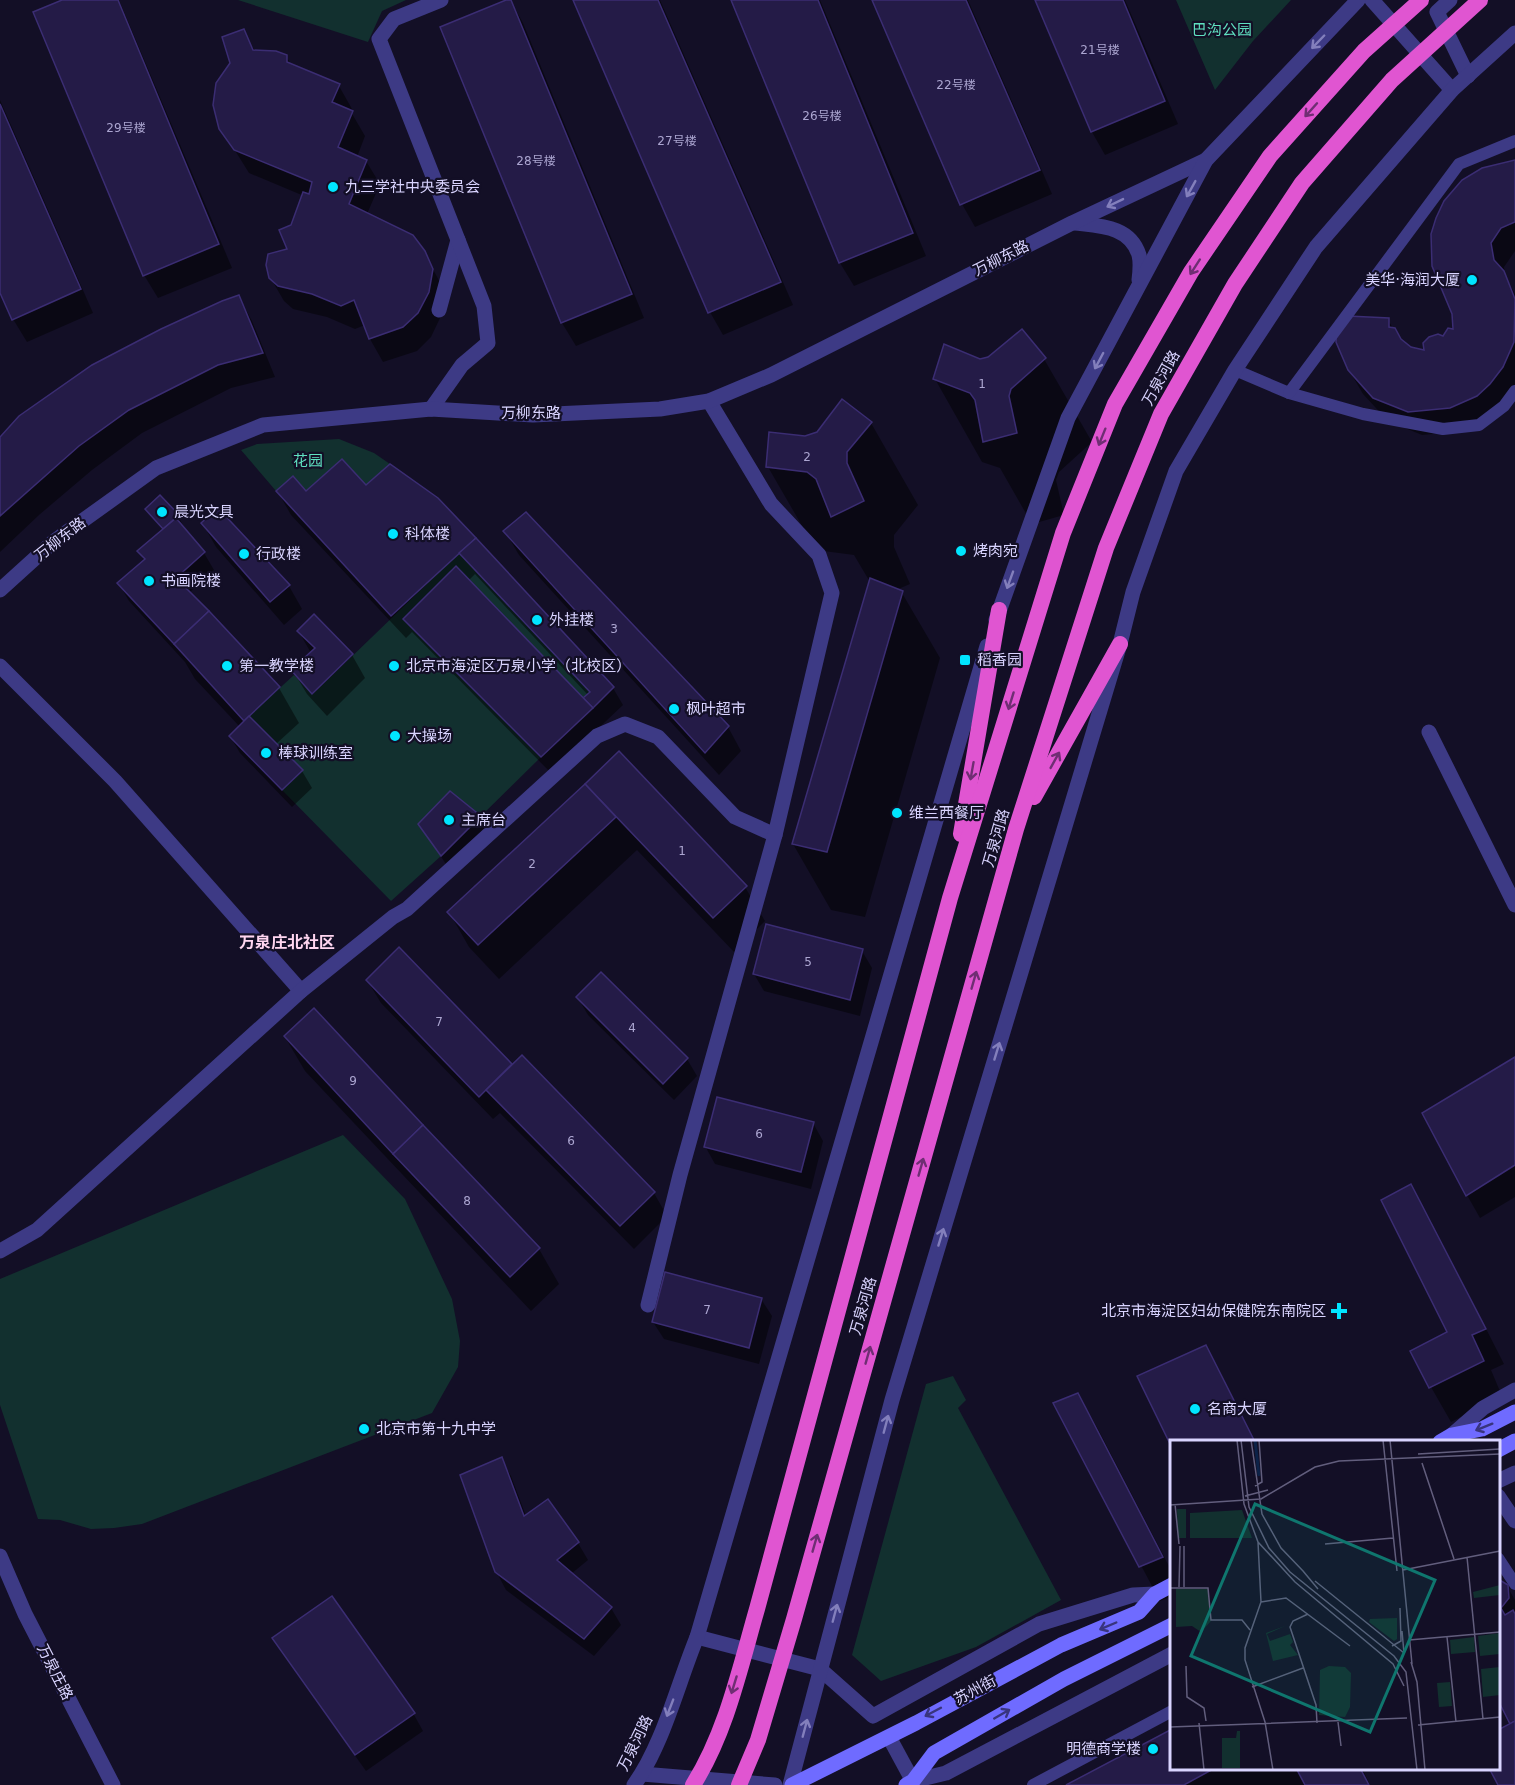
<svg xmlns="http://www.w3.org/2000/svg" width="1515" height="1785" viewBox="0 0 1515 1785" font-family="'DejaVu Sans','Noto Sans SC',sans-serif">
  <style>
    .green { fill: #12302f }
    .shadow { fill: #0007; fill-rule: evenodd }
    .building { fill: #241b47; stroke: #3b2d73; stroke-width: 1.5 }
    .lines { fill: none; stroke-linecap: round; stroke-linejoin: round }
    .service { stroke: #3d3a85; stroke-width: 12 }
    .minor { stroke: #3d3a85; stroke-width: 15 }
    .tertiary { stroke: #3d3a85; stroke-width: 15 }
    .secondary { stroke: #6f6bff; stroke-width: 15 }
    .trunk { stroke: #e055d1; stroke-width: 16 }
    .oneway { stroke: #837fbc }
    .oneway2 { stroke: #6f2e73 }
    .oneway3 { stroke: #38347d }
    .poi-dot { fill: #00e5ff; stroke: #130f26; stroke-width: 2 }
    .labels { text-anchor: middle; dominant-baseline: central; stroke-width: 4.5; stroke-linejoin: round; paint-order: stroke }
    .number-label { font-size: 12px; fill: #aca6d1 }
    .park-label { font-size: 15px; fill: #5fe0c0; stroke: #130f26 }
    .poi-label { font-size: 15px; fill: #d9d4ff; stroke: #130f26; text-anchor: start }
    .street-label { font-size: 15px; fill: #d9d4ff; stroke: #130f26 }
    .neighbourhood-label { font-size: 16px; font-weight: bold; fill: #ffd6f0; stroke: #130f26 }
    .inset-river { fill: none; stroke: #0c2248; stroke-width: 3 }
    .inset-road { fill: none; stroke: #625e7d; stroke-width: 1.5 }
    .view { fill: #0f766e; fill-opacity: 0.15; stroke: #0f766e; stroke-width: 3 }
    .inset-edge { fill: none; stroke: #d9d4ff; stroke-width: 3 }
  </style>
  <rect width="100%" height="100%" fill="#130f26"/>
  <g class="green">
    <polygon points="238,0 406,0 382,11 368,42"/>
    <polygon points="1176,0 1291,0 1253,41 1215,90"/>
    <polygon points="339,439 374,453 390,464 366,485 342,459 306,491 293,476 276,491 241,450 257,444"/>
    <polygon points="459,553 590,692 583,698 456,566 403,618 541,757 481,816 450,791 418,824 441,856 391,901 282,790 303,770 249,716 294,675 313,694"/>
    <polygon points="343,1135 405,1199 452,1299 460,1341 458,1367 432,1413 142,1524 114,1528 91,1529 60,1520 38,1519 0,1405 0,1279"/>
    <polygon points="953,1376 966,1400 958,1408 1061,1600 976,1647 881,1681 852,1655 926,1384"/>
  </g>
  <g class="shadow">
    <polygon points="66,0 119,0 232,268 158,298 144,275"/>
    <polygon points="510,0 523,23 644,318 576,346 562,323 442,28"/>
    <polygon points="574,0 660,0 793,305 723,335 710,312"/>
    <polygon points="732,0 820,0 926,256 854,286 840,263"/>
    <polygon points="873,0 968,0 1052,194 975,227 962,204"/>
    <polygon points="1036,0 1125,0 1178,124 1105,155 1092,132"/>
    <polygon points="243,31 255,51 286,56 292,66 339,86 352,109 351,112 365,136 357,157 366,161 380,184 367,214 424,252 446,294 441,316 431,337 417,351 383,362 370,339 365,325 355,329 327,317 293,309 284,301 270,277 289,250 292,227 304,196 249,173 221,128 232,63"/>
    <polygon points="0,100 93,313 27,342 13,319 0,289"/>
    <polygon points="1515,162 1515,251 1504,267 1505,276 1515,294 1515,391 1464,431 1422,435 1388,421 1363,394 1349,370 1388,320 1401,341 1410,348 1425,352 1455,330 1453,314 1443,293 1433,266"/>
    <polygon points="239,297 252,321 275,377 231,388 142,433 92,470 39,515 0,552 0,439"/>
    <polygon points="1044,359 1092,442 1059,472 1056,480 1064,515 1032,524 1000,468 982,462 935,379 980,360"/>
    <polygon points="871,423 918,505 894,535 894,547 910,584 896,590 902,593 940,658 865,917 831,910 793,844 870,582 854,555 816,550 768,467 805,437"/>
    <path d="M390 466 613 688 623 705 551 773 412 632 406 638 291 515 278 492 306 493 366 487ZM475 574 588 695 583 700 468 581Z"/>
    <polygon points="160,497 178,516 184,527 183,529 204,553 214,570 189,593 279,688 299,723 276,744 302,771 312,788 292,807 240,753 230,736 240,727 195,679 185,662 129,601 119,584 145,562 139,551 163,531 147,509"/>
    <polygon points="203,524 289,586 302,609 284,625 216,547"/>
    <polygon points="505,531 728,727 741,751 719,775 519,555"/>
    <polygon points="299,632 352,655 365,678 327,716 307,694 293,671 311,653"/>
    <polygon points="619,753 745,887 765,921 734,952 637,850 499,979 469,947 449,912"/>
    <polygon points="480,817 490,834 451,872 420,824"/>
    <polygon points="399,949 512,1066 654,1193 667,1216 634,1249 500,1113 493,1119 381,1003 367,980"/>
    <polygon points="862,951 872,968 860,1016 764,991 754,974"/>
    <polygon points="601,974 687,1059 697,1076 674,1100 588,1015 578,998"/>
    <polygon points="314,1010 539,1249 559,1284 531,1311 305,1071 285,1037"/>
    <polygon points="1515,1059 1515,1197 1480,1218 1467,1195"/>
    <polygon points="813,1123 823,1141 811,1189 715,1164 705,1146"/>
    <polygon points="1411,1186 1431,1221 1504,1364 1491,1370 1502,1396 1451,1422 1431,1387 1449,1333"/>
    <polygon points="761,1299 772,1316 759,1364 664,1339 653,1322"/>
    <polygon points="1078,1394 1098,1429 1172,1572 1172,1596 1160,1601 1055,1404"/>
    <polygon points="501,1459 511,1476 526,1516 548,1501 578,1543 588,1560 571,1574 611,1608 621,1625 594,1656 506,1590 496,1571"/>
    <polygon points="1498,1581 1507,1586 1515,1600 1515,1785 1499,1785 1498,1768 1513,1724 1498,1695"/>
    <polygon points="274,1639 413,1713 423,1731 366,1771 284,1656"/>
    <polygon points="1172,1768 1362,1768 1370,1785 1069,1785"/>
  </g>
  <g class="building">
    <polygon points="62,0 118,0 219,244 143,276 33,12"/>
    <polygon points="506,0 511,0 632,294 561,323 440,27"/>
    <polygon points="573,0 658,0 781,282 708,313"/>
    <polygon points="731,0 818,0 913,233 839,263"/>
    <polygon points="872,0 966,0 1040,170 960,205"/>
    <polygon points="1035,0 1123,0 1165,101 1091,132"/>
    <polygon points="244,29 253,50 276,51 287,55 287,62 340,84 332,102 353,111 338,147 367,160 349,204 413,235 425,251 433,269 429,292 418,313 403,327 369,339 354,300 341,306 312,294 278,286 269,278 266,265 268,254 287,249 279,230 291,225 303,192 309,194 312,182 234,150 219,129 213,105 216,83 230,63 222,37"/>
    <polygon points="0,104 81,289 12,320 0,293"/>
    <polygon points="1515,160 1515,222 1501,228 1491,243 1494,260 1504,271 1515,299 1514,342 1503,367 1490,384 1477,396 1450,408 1408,412 1373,398 1348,370 1336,342 1337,325 1348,316 1389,318 1389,327 1395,328 1401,339 1411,347 1424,350 1423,343 1429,337 1438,334 1443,336 1448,328 1453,329 1452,314 1432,266 1431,234 1436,218 1444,201 1462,180 1482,168"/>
    <polygon points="239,295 263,353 218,365 129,410 79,446 0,516 0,437 19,416 92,365 161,329 222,301"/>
    <polygon points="1022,329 1046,358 1011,389 1009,396 1017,433 983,442 975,400 970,393 933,379 944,344 980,359 988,357"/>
    <polygon points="842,399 872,422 847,452 847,463 864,501 831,517 816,479 807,472 766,467 769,432 805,436 817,432"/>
    <polygon points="342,459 366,485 390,464 438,498 476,538 391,616 276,491 293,476 306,491"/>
    <polygon points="160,495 179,515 163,529 145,509"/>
    <polygon points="218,508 290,585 270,602 201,523"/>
    <polygon points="526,512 729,726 705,753 503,531"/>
    <polygon points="176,518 205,552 176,578 209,611 174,644 117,583 145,559 137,551"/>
    <polygon points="476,538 614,687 593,708 583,698 590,692 459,553"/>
    <polygon points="456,566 593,708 541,757 403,619"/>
    <polygon points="870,578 903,591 827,852 792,844"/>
    <polygon points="209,611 280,687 244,721 174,644"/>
    <polygon points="314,614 353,654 312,694 291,670 315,648 297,631"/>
    <polygon points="249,716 303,770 282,790 229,736"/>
    <polygon points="619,751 747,886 713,918 585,784"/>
    <polygon points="585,784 616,817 478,945 447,912"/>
    <polygon points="450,791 481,816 441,856 418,824"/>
    <polygon points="766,924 863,949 850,1000 753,974"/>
    <polygon points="399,947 512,1064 479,1097 366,980"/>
    <polygon points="601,972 688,1058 663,1084 576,997"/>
    <polygon points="314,1008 423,1125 393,1154 284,1036"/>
    <polygon points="522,1055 655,1192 620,1226 486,1090"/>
    <polygon points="1515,1057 1515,1165 1466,1196 1422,1113"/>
    <polygon points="717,1097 814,1122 801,1172 704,1147"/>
    <polygon points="423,1125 540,1248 510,1277 393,1154"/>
    <polygon points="1411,1184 1486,1329 1472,1335 1484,1361 1429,1388 1410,1351 1447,1332 1381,1200"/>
    <polygon points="665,1272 762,1298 749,1348 652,1322"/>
    <polygon points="1206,1345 1255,1442 1172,1442 1172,1448 1137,1376"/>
    <polygon points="1078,1393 1163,1557 1139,1567 1053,1403"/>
    <polygon points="502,1457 524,1516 548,1499 579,1542 557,1560 612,1607 584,1639 495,1572 460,1475"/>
    <polygon points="1498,1579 1508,1585 1509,1598 1501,1608 1505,1615 1513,1610 1515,1614 1515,1721 1510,1724 1498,1700"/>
    <polygon points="332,1596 415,1713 355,1755 272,1638"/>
    <polygon points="1515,1721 1515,1785 1498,1785 1489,1768 1498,1768 1498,1730"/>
    <polygon points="1172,1729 1172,1768 1215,1768 1184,1785 1066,1785"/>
    <polygon points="1296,1768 1360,1768 1369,1785 1305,1785"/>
  </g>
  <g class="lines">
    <g class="service">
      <polyline points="1235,370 1289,393 1363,414 1443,429 1479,425 1504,406 1515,391"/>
      <polyline points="1289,393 1459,164 1515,141"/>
      <polyline points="1498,1558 1515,1584"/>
      <polyline points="1033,1785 1172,1711"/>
    </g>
    <g class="minor">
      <polyline points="439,310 458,240"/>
      <polyline points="431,409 462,365 488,343 484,306 379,39 394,19 441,0"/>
      <polyline points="0,666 115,781 301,991"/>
      <polyline points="1429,732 1515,905"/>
      <polyline points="0,1251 37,1230 301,991 393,917 407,909 597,736 625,724 658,737 735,817 775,835"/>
      <polyline points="648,1305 680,1175 775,835 832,593 819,555 771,504 709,401"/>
      <polyline points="1498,1496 1515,1521"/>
      <polyline points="889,1737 915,1785"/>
    </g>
    <g class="tertiary">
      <polyline points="1372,0 1452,90"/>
      <polyline points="1450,0 1437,12 1468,76"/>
      <path d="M1075 223C1100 226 1130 226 1139 255 1141 263 1140 272 1139 280"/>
      <polyline points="0,590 53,542 156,468 263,425 431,409 533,415 660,409 709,401 771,375 1072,223 1206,160"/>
      <polyline points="996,620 1068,418 1206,160 1358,0"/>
      <polyline points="1452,1435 1483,1408 1515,1390"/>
      <polyline points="1498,1481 1515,1473"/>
      <polyline points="0,1556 25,1614 113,1785"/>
      <polyline points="697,1637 820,1669 873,1716 1039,1624 1133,1595 1155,1594"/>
      <polyline points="642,1774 775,1785"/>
      <polyline points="913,1781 946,1773 1172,1654"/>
      <path d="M634 1785C663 1745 678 1683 697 1637L987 646"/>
      <polyline points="790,1785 892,1400 1120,644 1133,592 1176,471 1235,370 1316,247 1452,90 1515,33"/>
    </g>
    <g class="secondary">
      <polyline points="1440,1442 1452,1435 1482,1429 1515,1412"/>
      <polyline points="1498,1450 1515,1441"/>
      <polyline points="792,1785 916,1723 1061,1645 1139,1612 1155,1594 1172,1585"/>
      <polyline points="906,1785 913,1781 934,1753 1064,1679 1172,1625"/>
    </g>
    <g class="trunk">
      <polyline points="1034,797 1120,644"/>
      <polyline points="961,834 999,610"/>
      <path d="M693 1785C726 1733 740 1668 757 1609L950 898 1063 533 1115 404 1191 272 1270 156 1364 51 1421 0"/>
      <polyline points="739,1785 758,1740 794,1619 1016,829 1106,548 1161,414 1235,284 1302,183 1392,80 1480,0"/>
    </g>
  </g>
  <defs><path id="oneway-shaft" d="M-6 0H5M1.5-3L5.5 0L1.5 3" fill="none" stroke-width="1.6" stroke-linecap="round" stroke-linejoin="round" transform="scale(1.5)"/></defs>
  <g class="oneway">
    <use href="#oneway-shaft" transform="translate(1318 42) rotate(134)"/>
    <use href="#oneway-shaft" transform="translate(1191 189) rotate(119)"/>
    <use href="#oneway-shaft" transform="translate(1115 203) rotate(154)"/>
    <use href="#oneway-shaft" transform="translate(1099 361) rotate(118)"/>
    <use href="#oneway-shaft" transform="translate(1010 580) rotate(110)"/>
    <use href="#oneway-shaft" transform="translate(997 1051) rotate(-73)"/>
    <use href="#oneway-shaft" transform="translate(941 1237) rotate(-73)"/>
    <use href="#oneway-shaft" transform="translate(886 1424) rotate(-75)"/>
    <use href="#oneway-shaft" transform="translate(835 1613) rotate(-75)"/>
    <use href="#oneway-shaft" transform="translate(670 1708) rotate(111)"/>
    <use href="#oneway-shaft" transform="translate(805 1728) rotate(-75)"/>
  </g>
  <g class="oneway2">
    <use href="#oneway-shaft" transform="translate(1311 110) rotate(132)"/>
    <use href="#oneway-shaft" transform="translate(1195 267) rotate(123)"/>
    <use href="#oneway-shaft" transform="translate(1102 437) rotate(112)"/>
    <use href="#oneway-shaft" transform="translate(1011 701) rotate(107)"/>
    <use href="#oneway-shaft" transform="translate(1055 760) rotate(-61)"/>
    <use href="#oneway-shaft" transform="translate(972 771) rotate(100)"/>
    <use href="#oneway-shaft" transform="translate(974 980) rotate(-74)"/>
    <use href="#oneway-shaft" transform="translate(921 1167) rotate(-74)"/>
    <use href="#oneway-shaft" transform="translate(868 1355) rotate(-74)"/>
    <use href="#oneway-shaft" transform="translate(815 1543) rotate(-74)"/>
    <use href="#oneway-shaft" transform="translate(734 1685) rotate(107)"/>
  </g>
  <g class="oneway3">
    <use href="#oneway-shaft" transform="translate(1484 1427) rotate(158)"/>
    <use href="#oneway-shaft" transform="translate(1108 1626) rotate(157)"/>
    <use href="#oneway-shaft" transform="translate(933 1712) rotate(152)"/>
    <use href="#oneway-shaft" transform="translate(1002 1714) rotate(-30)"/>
  </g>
  <g class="poi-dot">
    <circle cx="333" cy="187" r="6"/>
    <circle cx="1472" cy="280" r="6"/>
    <circle cx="162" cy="512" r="6"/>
    <circle cx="393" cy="534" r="6"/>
    <circle cx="961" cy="551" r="6"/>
    <circle cx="244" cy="554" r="6"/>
    <circle cx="149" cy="581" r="6"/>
    <circle cx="537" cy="620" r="6"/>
    <rect x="959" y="654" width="12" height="12" rx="3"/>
    <circle cx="227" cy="666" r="6"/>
    <circle cx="394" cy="666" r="6"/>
    <circle cx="674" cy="709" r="6"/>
    <circle cx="395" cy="736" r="6"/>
    <circle cx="266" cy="753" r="6"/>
    <circle cx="897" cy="813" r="6"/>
    <circle cx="449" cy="820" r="6"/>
    <path d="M1336 1302h6v6h6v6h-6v6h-6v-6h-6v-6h6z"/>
    <circle cx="1195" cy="1409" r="6"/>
    <circle cx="364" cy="1429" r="6"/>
    <circle cx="1153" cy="1749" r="6"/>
  </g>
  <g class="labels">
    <g class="number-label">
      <text x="1100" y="50">21号楼</text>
      <text x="956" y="85">22号楼</text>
      <text x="822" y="116">26号楼</text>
      <text x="126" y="128">29号楼</text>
      <text x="677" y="141">27号楼</text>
      <text x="536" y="161">28号楼</text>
      <text x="982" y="384">1</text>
      <text x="807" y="457">2</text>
      <text x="614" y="629">3</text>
      <text x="682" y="851">1</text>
      <text x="532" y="864">2</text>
      <text x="808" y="962">5</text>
      <text x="439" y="1022">7</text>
      <text x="632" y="1028">4</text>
      <text x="353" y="1081">9</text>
      <text x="759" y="1134">6</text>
      <text x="571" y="1141">6</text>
      <text x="467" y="1201">8</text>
      <text x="707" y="1310">7</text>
    </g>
    <g class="park-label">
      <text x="1222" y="30">巴沟公园</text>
      <text x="308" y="461">花园</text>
    </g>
    <g class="poi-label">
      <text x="345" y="187">九三学社中央委员会</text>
      <text x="1460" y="280" text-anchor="end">美华·海润大厦</text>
      <text x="174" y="512">晨光文具</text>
      <text x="405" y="534">科体楼</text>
      <text x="973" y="551">烤肉宛</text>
      <text x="256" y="554">行政楼</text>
      <text x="161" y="581">书画院楼</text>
      <text x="549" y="620">外挂楼</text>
      <text x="977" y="660">稻香园</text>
      <text x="239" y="666">第一教学楼</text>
      <text x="406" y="666">北京市海淀区万泉小学（北校区）</text>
      <text x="686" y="709">枫叶超市</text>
      <text x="407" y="736">大操场</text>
      <text x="278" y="753">棒球训练室</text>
      <text x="909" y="813">维兰西餐厅</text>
      <text x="461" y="820">主席台</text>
      <text x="1326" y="1311" text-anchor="end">北京市海淀区妇幼保健院东南院区</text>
      <text x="1207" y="1409">名商大厦</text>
      <text x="376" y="1429">北京市第十九中学</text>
      <text x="1141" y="1749" text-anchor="end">明德商学楼</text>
    </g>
    <g class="street-label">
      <text transform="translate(1001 258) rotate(-27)">万柳东路</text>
      <text transform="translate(1161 378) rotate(-61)">万泉河路</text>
      <text x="531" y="413">万柳东路</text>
      <text transform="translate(60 539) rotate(-38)">万柳东路</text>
      <text transform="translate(996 838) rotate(-74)">万泉河路</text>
      <text transform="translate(863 1306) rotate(-74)">万泉河路</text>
      <text transform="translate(55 1672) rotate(63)">万泉庄路</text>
      <text transform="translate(975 1690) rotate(-28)">苏州街</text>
      <text transform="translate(635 1743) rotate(-64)">万泉河路</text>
    </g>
    <g class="neighbourhood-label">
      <text x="287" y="942">万泉庄北社区</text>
    </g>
  </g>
  <g transform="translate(1170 1440)">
    <rect width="330" height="330" fill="#130f26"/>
    <path d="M7 69H16V98H8ZM72 70 82 98H20V73ZM330 145V155L304 158 303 152ZM6 149H38L41 181 31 192 22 186 6 187ZM227 178V199L224 201 199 182 200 179ZM115 186 97 194 100 201 120 194 123 202 120 205 128 215 103 221 96 193ZM330 193V214L310 216 308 196ZM304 197 305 212 281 214 280 200ZM159 226 175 227 181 233 180 267 175 277 149 275 150 230ZM330 227V255L313 257 311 229ZM280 242 282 266 269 267 267 243ZM67 291H70V328H52V298H66Z" fill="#12302f"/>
    <path class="inset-river" d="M85 0 89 36"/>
    <path class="inset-road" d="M67 0 74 64 88 102 125 142 223 224 234 246M71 0 79 67 99 108 120 132 224 216 236 232 247 330M81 0 92 74 111 108 134 132M213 0 227 131M220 0 242 224M248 14 330 9M252 23 284 119M85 46 92 42 89 0M75 56 98 50M5 64 9 104M0 65 91 59 145 27 169 21 330 14M88 102 91 162 75 208V220L95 282 103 330M155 104 223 98M297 117 313 279M233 130 330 111M133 131 148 149M145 141 234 213M9 147 10 106M14 147V106M0 148H38L41 180H72L80 190M91 162 116 158 180 206M138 174 123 181 120 187 146 265 147 283M232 191 234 213M277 197 286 282M239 200 330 192M222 206 231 201 230 168M241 222 247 242 255 330M16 226 17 257 34 268 36 281M82 247 133 228M168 282 171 306M29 283 34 330M248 285 330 277M0 287 237 278"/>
    <path class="view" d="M85 64 265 140 200 292 21 216Z"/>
    <rect width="330" height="330" class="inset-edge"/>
  </g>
</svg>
